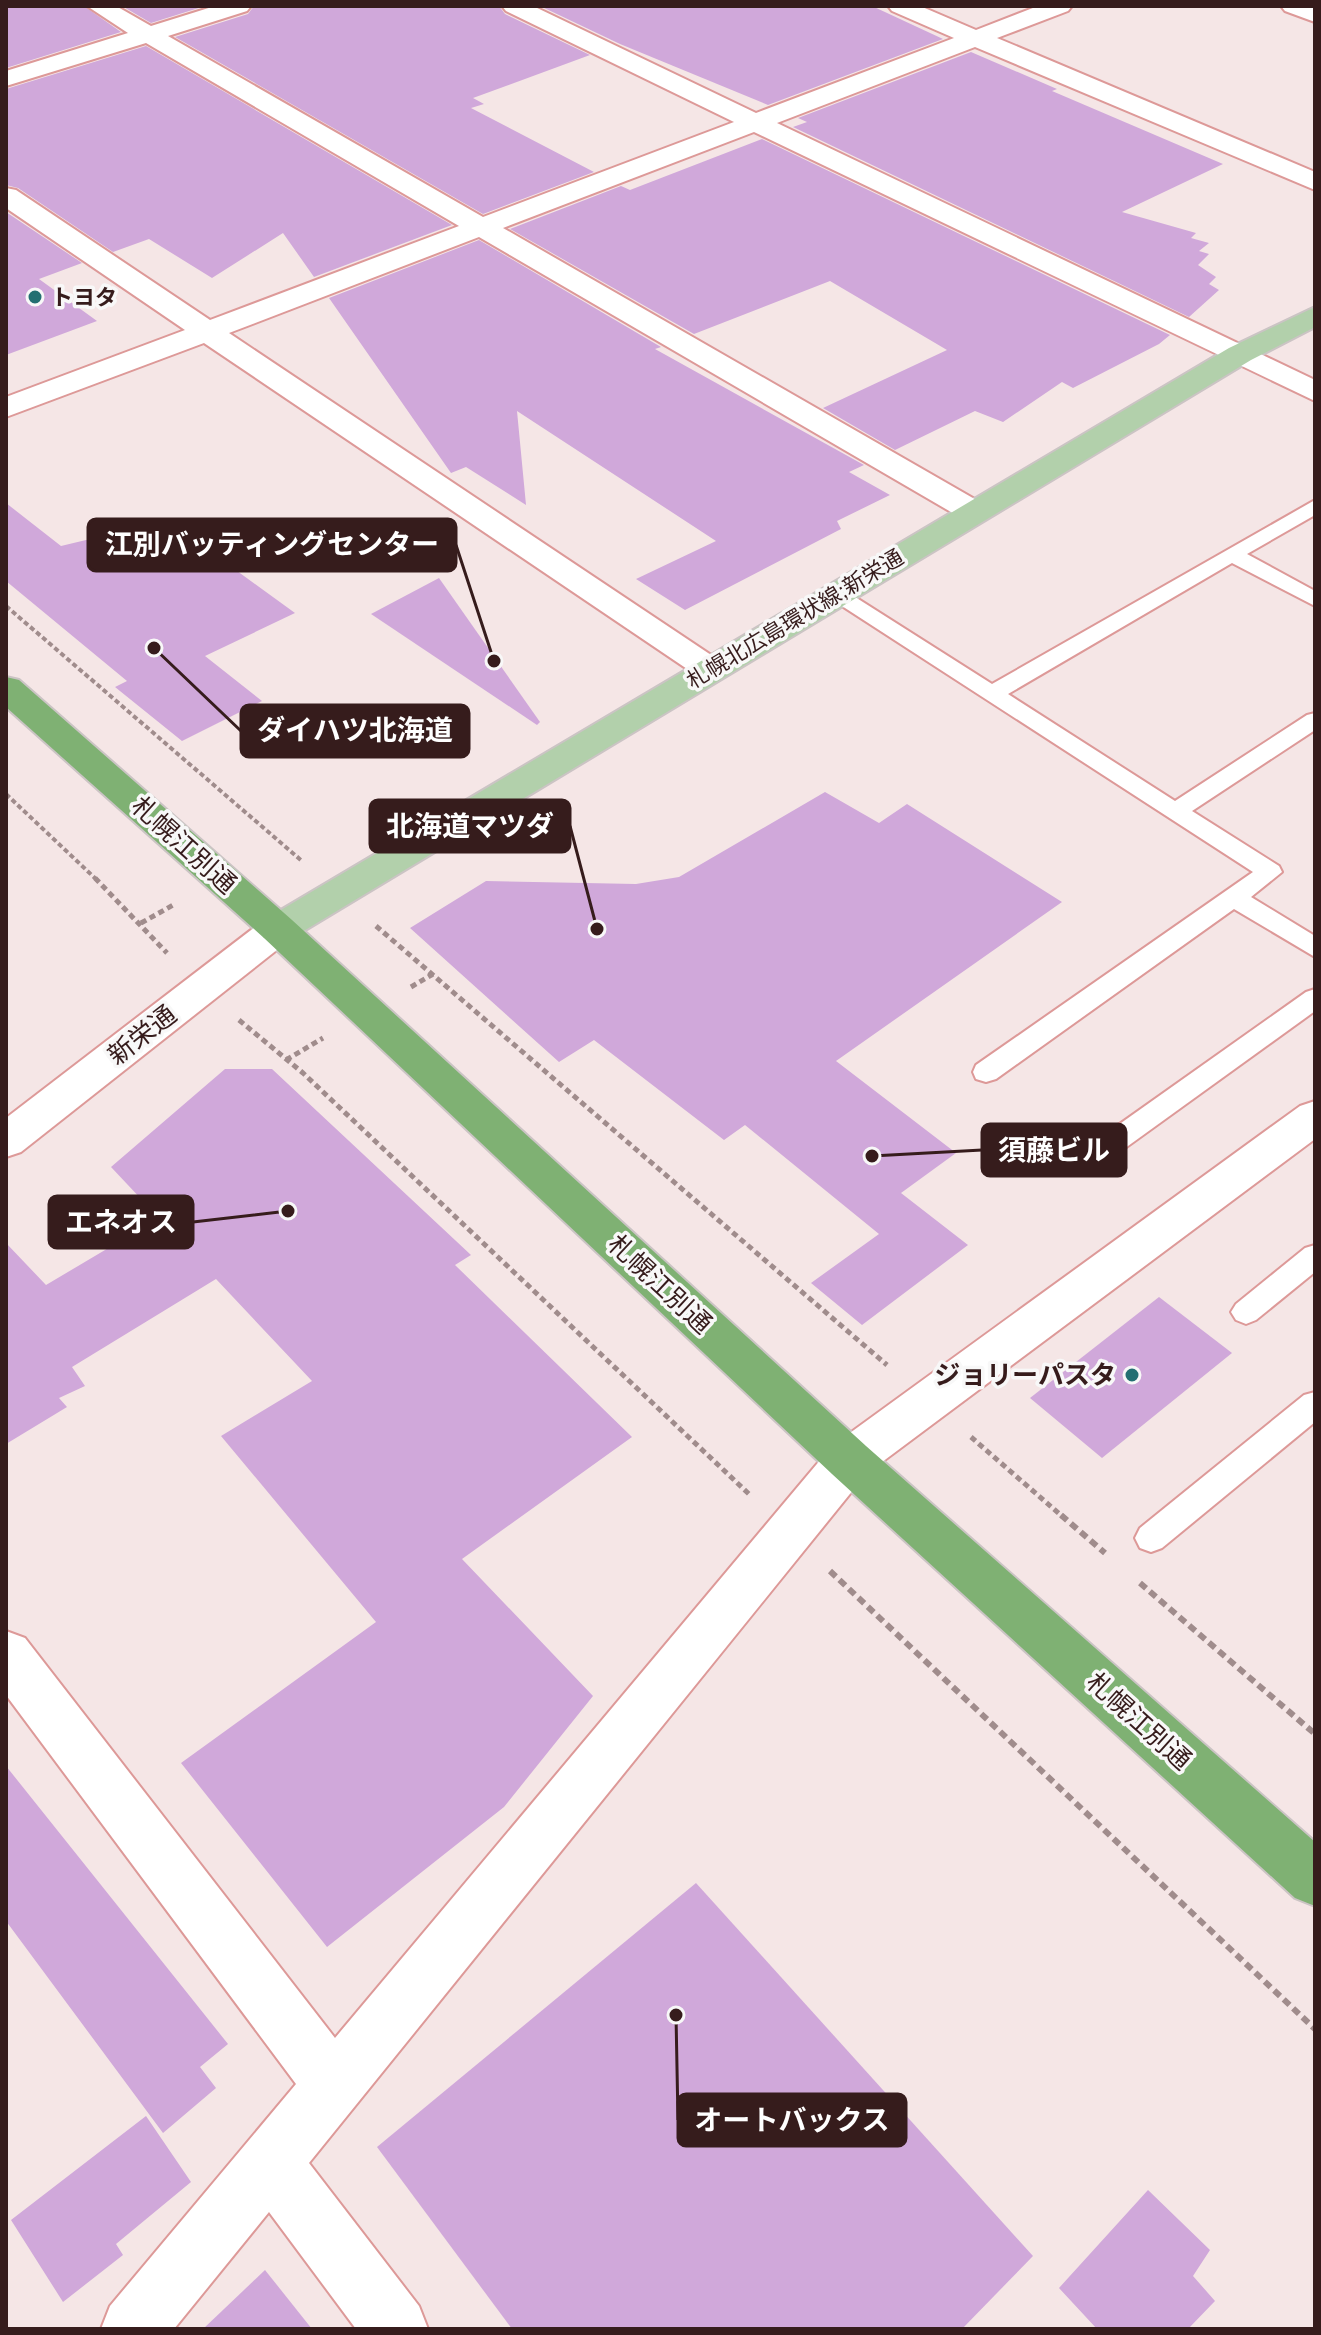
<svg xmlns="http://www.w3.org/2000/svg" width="1321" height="2335" viewBox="0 0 1321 2335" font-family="Helvetica,'Noto Sans JP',sans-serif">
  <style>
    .building { fill: #d0a8da }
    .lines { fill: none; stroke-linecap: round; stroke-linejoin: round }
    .lane-casing { stroke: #dd9998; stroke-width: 4 }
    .street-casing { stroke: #dd9998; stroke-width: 4 }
    .secondary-casing { stroke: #dd9998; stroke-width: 4 }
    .primary-casing { stroke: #cbc4c4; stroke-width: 4 }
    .highway-casing { stroke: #cbc4c4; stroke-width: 4 }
    .path-far2 { stroke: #a08c8c; stroke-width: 4; stroke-dasharray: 5 3; stroke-linecap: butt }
    .path-far1 { stroke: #a08c8c; stroke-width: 5; stroke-dasharray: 6 4; stroke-linecap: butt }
    .path { stroke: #a08c8c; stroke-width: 6; stroke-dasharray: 8 5; stroke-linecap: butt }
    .lane { fill: #fff; fill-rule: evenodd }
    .street { fill: #fff; fill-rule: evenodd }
    .secondary { fill: #fff; fill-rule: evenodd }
    .primary { fill: #b2d0ab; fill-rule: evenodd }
    .highway { fill: #7fb173; fill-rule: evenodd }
    .poi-dot { fill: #236f72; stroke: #f8f8f8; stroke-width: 3 }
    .labels { text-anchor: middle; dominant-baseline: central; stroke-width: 7; stroke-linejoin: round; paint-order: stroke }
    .far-poi-label { font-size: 22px; font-weight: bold; fill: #361c1c; stroke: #f8f8f8; text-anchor: start }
    .far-street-label { font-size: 22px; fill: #361c1c; stroke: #f8f8f8 }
    .street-label { font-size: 26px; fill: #361c1c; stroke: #f8f8f8 }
    .poi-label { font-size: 26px; font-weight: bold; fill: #361c1c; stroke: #f8f8f8; text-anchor: end }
    .leader { fill: none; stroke: #361c1c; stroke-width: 3 }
    .callout-dot { fill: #361c1c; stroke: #f8f8f8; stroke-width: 3 }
    .callout { fill: #361c1c; stroke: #361c1c; stroke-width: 3 }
    .callout-label { font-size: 28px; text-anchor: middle; font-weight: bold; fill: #fff }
  </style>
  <rect width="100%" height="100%" fill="#f5e6e6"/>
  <g class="building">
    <polygon points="6,6 84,6 121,32 6,68"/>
    <polygon points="122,6 205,6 151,23"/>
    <polygon points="254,6 499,6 505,14 590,55 473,98 484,104 471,108 594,172 483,214 175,37 248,14"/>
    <polygon points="540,6 872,6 943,39 768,105 620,44"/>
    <polygon points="146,46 452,225 314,277 283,233 212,278 149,239 113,252 18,188 6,185 6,89"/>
    <polygon points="971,52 1057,89 1052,91 1223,164 1122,212 1196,233 1191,238 1209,243 1199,251 1209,254 1198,265 1216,277 1209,284 1219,290 1189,317 793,127 807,122 798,118"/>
    <polygon points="762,139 1170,335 1159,344 1073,388 1062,382 1003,422 975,411 895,450 823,408 947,350 830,281 694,334 510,229 621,186 630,190"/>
    <polygon points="6,212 82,263 39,279 97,321 6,355"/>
    <polygon points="479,240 661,347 655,349 864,465 849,472 890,495 837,521 841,529 685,610 636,579 716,541 517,411 526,505 466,467 451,473 329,298"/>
    <polygon points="6,503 61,546 86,540 110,541 129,555 182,531 295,613 205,656 262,701 182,741 115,687 127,681 6,581"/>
    <polygon points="439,578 540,722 537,725 371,614"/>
    <polygon points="825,792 879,823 907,804 1062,902 836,1061 956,1153 901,1193 968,1245 862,1325 811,1283 879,1234 745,1125 724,1140 594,1040 559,1062 410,928 486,881 636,884 679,877"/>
    <polygon points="225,1069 272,1069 471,1255 455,1265 632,1437 462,1559 593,1696 504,1807 327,1947 181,1763 376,1622 221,1436 312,1381 216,1279 72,1367 85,1386 59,1398 67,1407 6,1444 6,1243 46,1285 159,1218 111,1167"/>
    <polygon points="1159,1297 1232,1353 1102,1458 1030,1398"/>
    <polygon points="6,1766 228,2044 200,2067 216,2088 163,2133 6,1921"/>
    <polygon points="696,1883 1033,2256 962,2329 512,2329 377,2147"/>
    <polygon points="146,2116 191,2182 116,2244 123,2255 63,2302 11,2220"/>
    <polygon points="1148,2190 1210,2250 1193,2276 1215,2301 1188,2329 1097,2329 1059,2288"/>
    <polygon points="265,2270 312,2329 203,2329"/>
  </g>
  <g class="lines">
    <g class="lane-casing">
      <g id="lane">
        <polygon points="1315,500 1315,515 1247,554 1315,591 1315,606 1232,563 1008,694 1175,801 1307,715 1315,713 1315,730 1192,811 1279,866 1282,872 1251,897 1315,936 1315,957 1234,909 996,1079 986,1082 976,1079 973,1072 976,1065 1253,872 825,595 828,590 844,590 992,684"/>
        <polygon points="1315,989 1315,1011 1110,1159 1100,1162 1090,1159 1086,1152 1090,1145 1306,992"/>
        <polygon points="1315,1245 1315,1272 1256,1320 1246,1324 1236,1320 1231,1312 1236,1304 1305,1248"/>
        <polygon points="1315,1392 1315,1422 1162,1548 1151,1552 1140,1548 1135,1538 1140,1528 1304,1395"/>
      </g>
    </g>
    <g class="street-casing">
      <g id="street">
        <polygon points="87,6 116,6 151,26 215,6 251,6 247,11 168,36 483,217 734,122 506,11 502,6 533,6 756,113 954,38 892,11 888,6 920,6 976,30 1038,6 1072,6 1068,11 997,38 1315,172 1315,190 975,47 777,123 1315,380 1315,401 754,132 503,228 985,505 990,512 985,519 974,522 963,519 479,237 229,333 723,663 729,670 723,677 711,681 699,677 204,343 6,417 6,397 185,330 6,208 6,188 16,190 210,320 459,226 146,43 6,86 6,71 128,33"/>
        <polygon points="1315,1101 1315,1139 866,1474 309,2163 419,2306 428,2329 356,2329 269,2212 174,2329 101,2329 110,2306 296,2084 6,1695 6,1631 25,1638 335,2038 832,1446 1300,1106"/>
      </g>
    </g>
    <g class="secondary-casing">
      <g id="secondary">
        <polygon points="1281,6 1315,7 1315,22 1285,11"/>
        <polygon points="278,916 292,920 298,929 292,938 21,1152 6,1157 6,1118 264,920"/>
      </g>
    </g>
    <g class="primary-casing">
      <polygon id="primary" points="1315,307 1315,327 1251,360 292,938 278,942 264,938 258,929 264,920 1229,348"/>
    </g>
    <g class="highway-casing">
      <polygon id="highway" points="6,677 19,680 292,920 866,1446 1315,1842 1315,1906 1295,1898 832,1474 264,938 6,707"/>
    </g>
    <g class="path-far2">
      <polyline points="6,606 302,861"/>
      <polyline points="6,794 97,880"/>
    </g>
    <g class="path-far1">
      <polyline points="95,878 167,953"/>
      <polyline points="141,923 175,904"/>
      <polyline points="376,926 887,1365"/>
      <polyline points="411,987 433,974"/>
      <polyline points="239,1020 303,1073 750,1495"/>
      <polyline points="286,1060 323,1038"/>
      <polyline points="971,1437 1063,1517"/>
    </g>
    <g class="path">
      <polyline points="1061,1515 1105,1553"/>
      <polyline points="830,1571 1315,2029"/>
      <polyline points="1140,1583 1315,1734"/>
    </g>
    <use href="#lane" class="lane"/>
    <use href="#street" class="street"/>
    <use href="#secondary" class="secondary"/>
    <use href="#primary" class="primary"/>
    <use href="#highway" class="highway"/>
  </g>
  <g class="poi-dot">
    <circle cx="35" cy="297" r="8"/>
    <circle cx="1132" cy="1375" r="8"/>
  </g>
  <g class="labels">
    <g class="far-poi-label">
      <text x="51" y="297">トヨタ</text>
    </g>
    <g class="far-street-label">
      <text transform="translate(795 619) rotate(-31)">札幌北広島環状線;新栄通</text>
    </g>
    <g class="street-label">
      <text transform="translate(184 845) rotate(42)">札幌江別通</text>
      <text transform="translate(142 1035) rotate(-38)">新栄通</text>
      <text transform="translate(660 1284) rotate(43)">札幌江別通</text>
      <text transform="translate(1139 1721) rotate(42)">札幌江別通</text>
    </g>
    <g class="poi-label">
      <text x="1116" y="1375">ジョリーパスタ</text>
    </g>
  </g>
  <path class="leader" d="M494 661L456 545M154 648L241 731M597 929L570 826M872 1156L982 1150M288 1211L193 1222M676 2015L678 2120"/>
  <g class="callout-dot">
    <circle cx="494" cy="661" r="8"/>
    <circle cx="154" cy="648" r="8"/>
    <circle cx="597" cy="929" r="8"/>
    <circle cx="872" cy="1156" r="8"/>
    <circle cx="288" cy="1211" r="8"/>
    <circle cx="676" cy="2015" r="8"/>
  </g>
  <g class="callout">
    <rect x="88" y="519" width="368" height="52" rx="8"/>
    <rect x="241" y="705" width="228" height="52" rx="8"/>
    <rect x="370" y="800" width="200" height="52" rx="8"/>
    <rect x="982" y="1124" width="144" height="52" rx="8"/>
    <rect x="49" y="1196" width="144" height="52" rx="8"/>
    <rect x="678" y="2094" width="228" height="52" rx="8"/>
  </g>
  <g class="callout-label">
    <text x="272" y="554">江別バッティングセンター</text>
    <text x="355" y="740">ダイハツ北海道</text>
    <text x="470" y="836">北海道マツダ</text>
    <text x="1054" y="1160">須藤ビル</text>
    <text x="121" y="1232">エネオス</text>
    <text x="792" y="2130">オートバックス</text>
  </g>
  <rect width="1321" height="2335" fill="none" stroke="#361c1c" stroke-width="16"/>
</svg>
